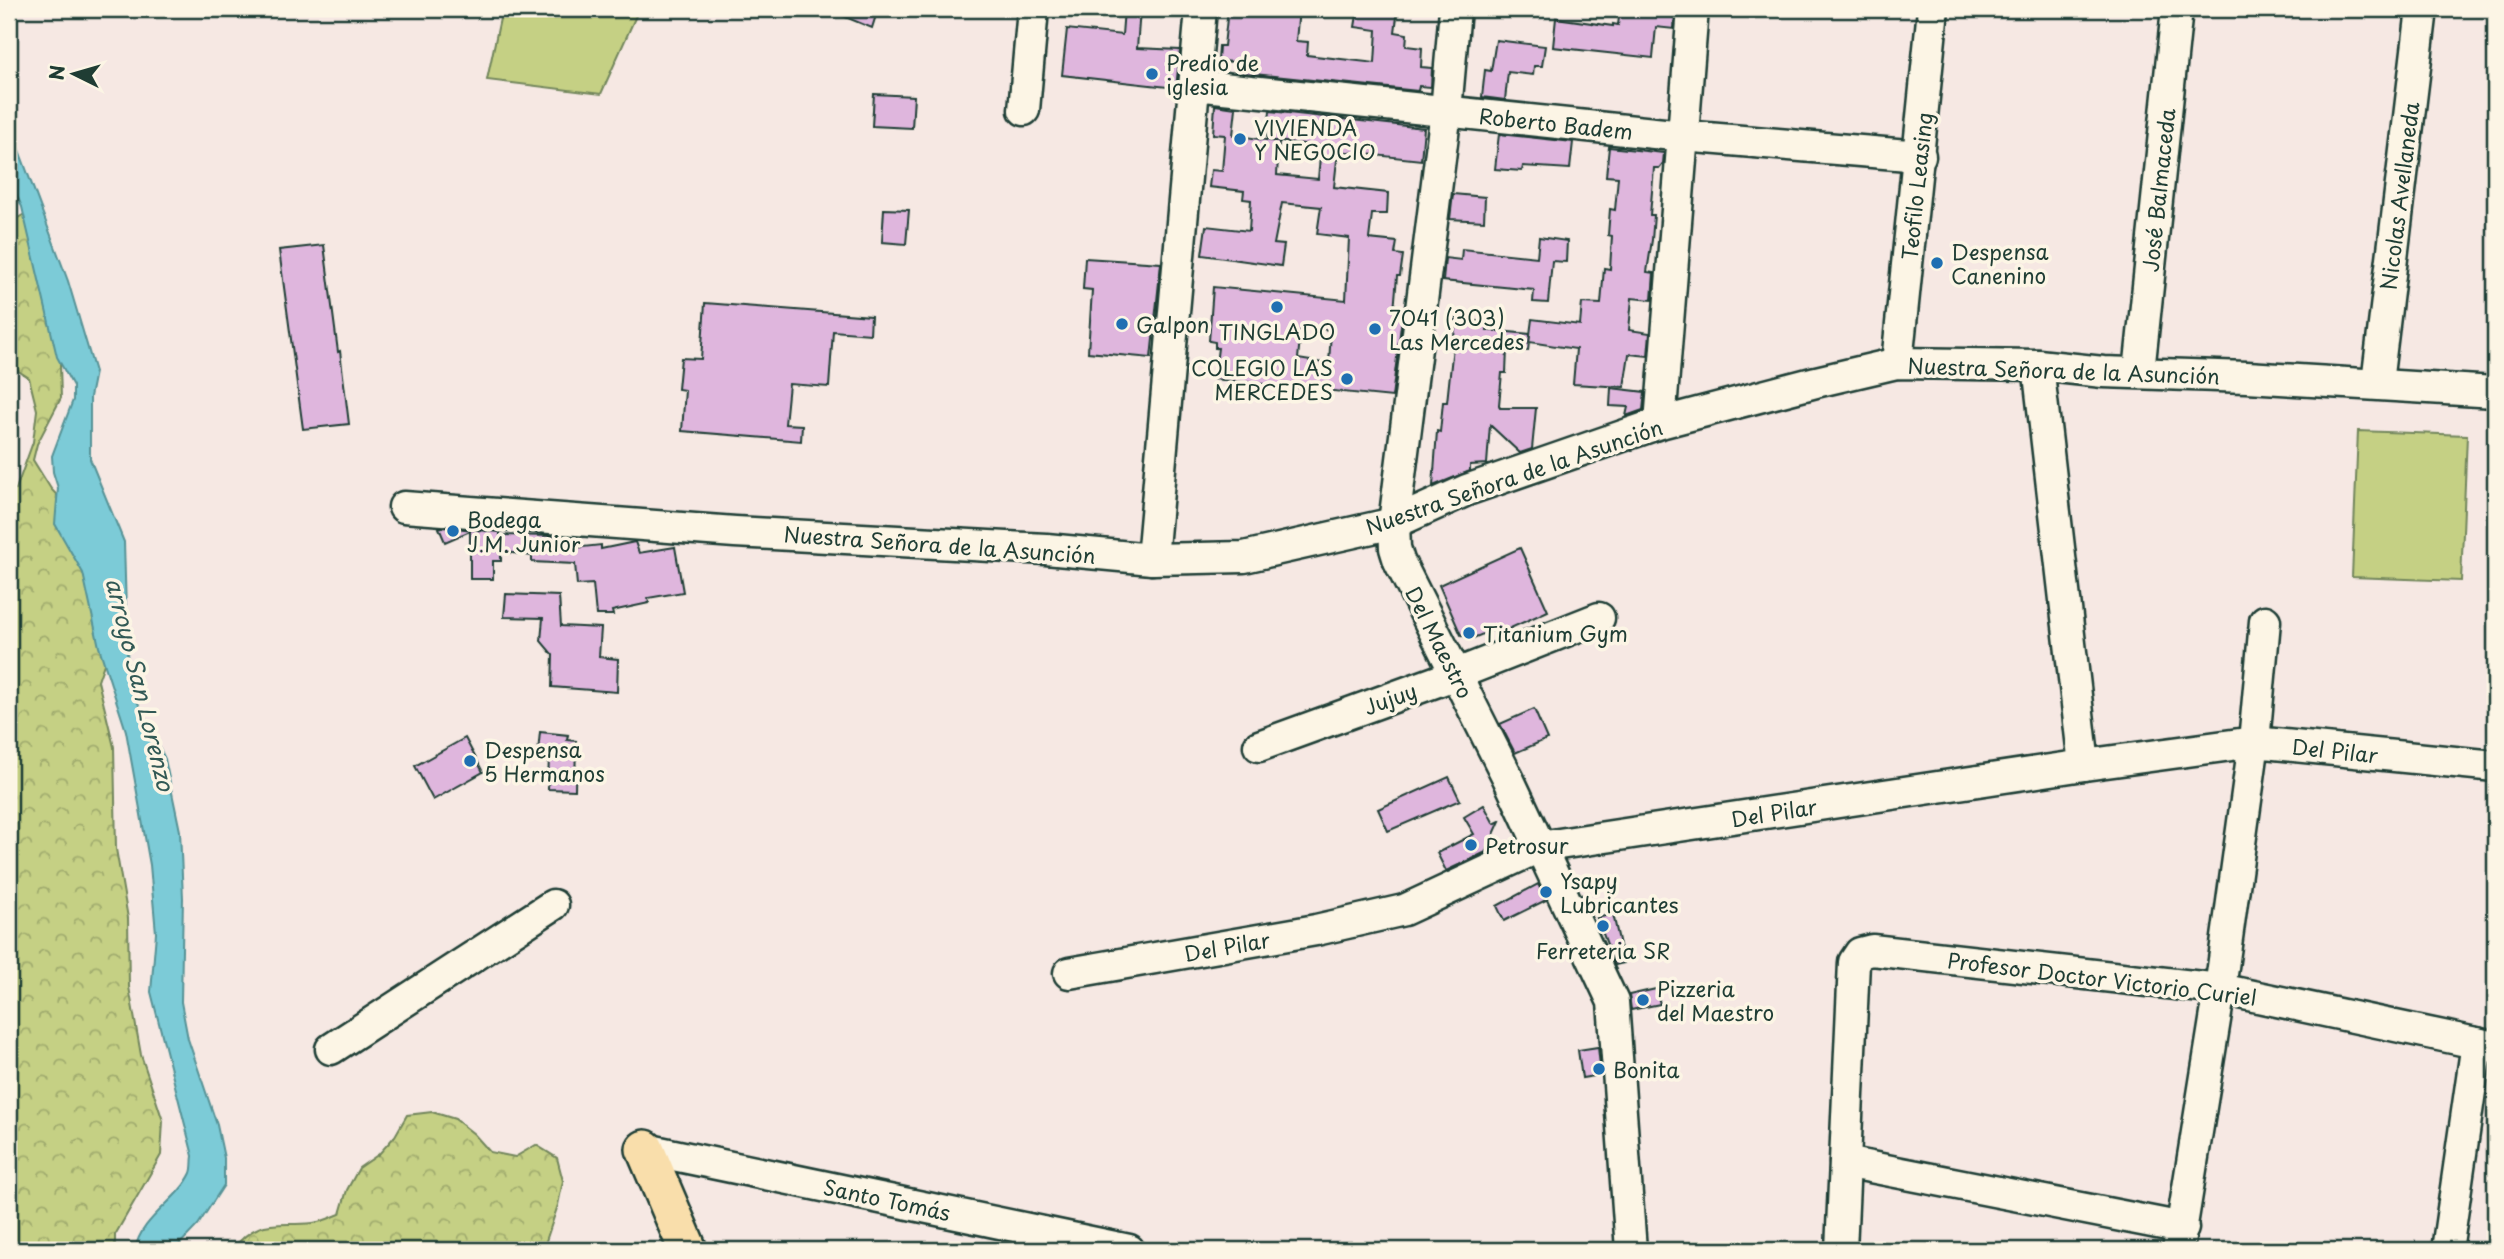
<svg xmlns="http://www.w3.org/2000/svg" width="2504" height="1259" viewBox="0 0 2504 1259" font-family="'Playpen Sans',sans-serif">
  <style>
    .forest { fill: url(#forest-crowns); stroke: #72865c; stroke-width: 2 }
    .park { fill: #c5d084; stroke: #72865c; stroke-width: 2 }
    .water { fill: #7bcbd7; stroke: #569296; stroke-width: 2 }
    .building { fill: #dfb6dd; stroke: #1f3d34; stroke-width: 2; fill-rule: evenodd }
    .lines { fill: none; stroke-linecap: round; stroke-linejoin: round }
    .minor-casing { stroke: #1f3d34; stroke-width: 35 }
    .major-casing { stroke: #1f3d34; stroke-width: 42 }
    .minor { stroke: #fcf5e5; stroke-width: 30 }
    .major { stroke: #f9deab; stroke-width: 37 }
    .poi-dot { fill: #1f6fb2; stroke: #fcf5e5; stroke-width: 2.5 }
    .labels { text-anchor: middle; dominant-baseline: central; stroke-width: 7; stroke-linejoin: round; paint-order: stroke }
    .poi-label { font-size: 21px; fill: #1f3d34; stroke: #fcf5e5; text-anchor: start }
    .street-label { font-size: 21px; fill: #1f3d34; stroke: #fcf5e5 }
    .water-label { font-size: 23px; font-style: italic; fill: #315955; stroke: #fcf5e5 }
  </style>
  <defs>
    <pattern id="forest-crowns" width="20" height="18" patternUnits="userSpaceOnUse" patternTransform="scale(1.75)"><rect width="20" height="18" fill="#c5d084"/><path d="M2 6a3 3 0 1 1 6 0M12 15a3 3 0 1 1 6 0" fill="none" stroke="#9faa6d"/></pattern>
  </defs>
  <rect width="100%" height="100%" fill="#f6e8e3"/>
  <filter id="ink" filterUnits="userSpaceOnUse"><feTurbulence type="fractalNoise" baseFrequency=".0143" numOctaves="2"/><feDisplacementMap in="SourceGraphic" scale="14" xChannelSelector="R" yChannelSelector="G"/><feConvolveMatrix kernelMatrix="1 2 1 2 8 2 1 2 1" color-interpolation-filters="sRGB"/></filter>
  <g filter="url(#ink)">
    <g class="forest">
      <polygon points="23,215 31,215 79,348 60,364 61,398 37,444 33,460 51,489 68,507 106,658 98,681 114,747 116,849 128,918 129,987 141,1055 163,1121 161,1155 115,1235 115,1250 9,1250 9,490 16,489 33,442 37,410 29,378 15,369 9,368 9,223"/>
      <path d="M432 1112 455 1119 474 1134 490 1152 515 1157 536 1145 557 1158 563 1181 558 1205 543 1250H232C259 1216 275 1227 313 1223 322 1222 332 1217 340 1214L347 1190 359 1168 379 1154 395 1136 407 1115Z"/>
    </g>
    <g class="park">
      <polygon points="502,9 639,9 601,94 487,80"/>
      <polygon points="2358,431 2467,435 2461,581 2352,577"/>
    </g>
    <path class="water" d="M12 67 16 142 68 281 95 372 90 397V459L124 542 128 682 165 759 180 831 183 898 181 1002 188 1039 217 1125 224 1158V1185L198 1225 174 1250H135C140 1218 178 1201 191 1173 193 1168 192 1161 193 1156L151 992 156 933 150 865 126 731 99 647 83 573 55 524 58 488 53 472 52 456 73 400V386L57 357 22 207C1 166 9 115 9 69Z"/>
    <g class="building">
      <polygon points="826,9 878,9 872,28"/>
      <polygon points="1124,9 1140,10 1137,48 1180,50 1176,88 1062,75 1067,29 1122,35"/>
      <polygon points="1228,9 1299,9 1296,41 1308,42 1307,55 1375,63 1377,30 1355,27 1358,9 1398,9 1395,32 1407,34 1406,46 1422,48 1421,67 1432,68 1431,87 1419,86 1418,91 1235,72 1236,62 1218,61 1219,46 1224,46"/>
      <polygon points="1620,9 1675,11 1674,29 1656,27 1653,58 1553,47 1556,18 1613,26 1613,24 1618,25"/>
      <polygon points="1496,40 1545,46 1542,66 1534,66 1533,75 1508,72 1505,100 1482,97 1485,70 1491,71"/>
      <polygon points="874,94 914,96 912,128 872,126"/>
      <path d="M1215 105 1236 108 1233 135 1279 142 1277 175 1318 179 1321 146 1267 140 1270 111 1424 128 1421 160 1338 151 1334 187 1388 193 1387 214H1372L1369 239 1397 242 1395 254 1403 255 1400 276H1397L1394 311 1402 318 1392 397 1214 379 1218 348H1215V342L1209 341 1213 287 1346 300 1349 238 1317 234 1321 207 1282 203 1274 244 1284 245 1281 266 1202 255 1206 226 1249 231 1251 200 1243 199 1244 191 1209 187 1211 170 1222 171 1225 135 1213 134ZM1301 327 1331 330 1329 364 1298 359Z"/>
      <polygon points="1499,134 1573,142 1570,169 1523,166 1522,171 1495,169"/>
      <polygon points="1609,147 1664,153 1663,163 1659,168 1654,168 1650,215 1654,215 1652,240 1647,272 1654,273 1652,300 1632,298 1629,330 1650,333 1648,356 1629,354 1624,387 1573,384 1576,349 1529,342 1532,319 1580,325 1582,303 1601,304 1604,268 1610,269 1612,236 1608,235 1610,209 1615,210 1618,177 1606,176"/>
      <polygon points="1453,194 1485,197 1484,221 1450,219"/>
      <polygon points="884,209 909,210 906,244 882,242"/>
      <polygon points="1539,237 1567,241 1566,262 1552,261 1548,303 1533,302 1534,290 1443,281 1445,258 1461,260 1462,249 1537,257"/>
      <polygon points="324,245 338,352 340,351 349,424 303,429 279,250"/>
      <polygon points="1085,258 1161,263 1151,358 1088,352 1092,290 1083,289"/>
      <polygon points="705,303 871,316 870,334 833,331 829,387 789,384 785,424 802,425 801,441 682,431 685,390 678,389 681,358 701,359"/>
      <polygon points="1456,318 1488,323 1487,330 1530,334 1528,351 1507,349 1506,373 1502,373 1499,405 1500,408 1536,408 1532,449 1520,453 1490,425 1487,464 1470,465 1470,471 1433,486 1437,431 1440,432 1443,402 1447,402"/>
      <polygon points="1611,388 1645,392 1643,410 1626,416 1628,407 1610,406"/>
      <polygon points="441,527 500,532 500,535 555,536 555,550 601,545 601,549 635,542 639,553 675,547 683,592 648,598 649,603 612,611 613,615 596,615 593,584 577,585 575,564 532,562 532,556 501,551 501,561 493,561 493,579 470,579 470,531 445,542 439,528"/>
      <polygon points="1520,548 1548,611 1502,632 1500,627 1471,639 1461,635 1439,585"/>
      <polygon points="506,594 559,596 561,626 601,628 599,657 618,659 617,692 552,687 553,655 541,641 543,618 504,617"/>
      <polygon points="1534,709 1547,739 1515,753 1500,724"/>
      <polygon points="540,732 568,735 567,740 576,741 575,790 548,789 549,753 538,752"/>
      <polygon points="465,738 483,772 433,800 415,766"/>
      <polygon points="1449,777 1460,800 1388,831 1378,809"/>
      <polygon points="1484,805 1494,824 1500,821 1486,852 1446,871 1437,853 1474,834 1464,817"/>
      <polygon points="1538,884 1546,900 1504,921 1497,906"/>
      <polygon points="1613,914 1624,963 1615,965 1597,918"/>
      <polygon points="1656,989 1660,1004 1631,1010 1629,995"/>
      <polygon points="1598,1047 1601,1075 1582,1078 1578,1050"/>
    </g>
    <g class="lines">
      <g class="minor-casing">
        <g id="minor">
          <polyline points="1455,9 1446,111 1394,523 1395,548 1399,561 1508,778 1613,1002 1631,1250"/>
          <polyline points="1194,85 1683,136 1920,156"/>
          <polyline points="1024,110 1033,9"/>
          <polyline points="1897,363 1933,9"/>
          <polyline points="2038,365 2084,765"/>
          <polyline points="2139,372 2177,9"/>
          <polyline points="2377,383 2422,9"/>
          <polyline points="1660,423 1693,9"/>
          <polyline points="404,507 735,532 1046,549 1152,559 1244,557 1394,523 1467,490 1660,423 1816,382 1897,363 2038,365 2103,372 2247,377 2495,392"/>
          <polyline points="1152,559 1201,9"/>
          <polyline points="1259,746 1457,674 1599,618"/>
          <polyline points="1069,973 1316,930 1404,910 1539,847 2084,765 2254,742 2495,766"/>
          <polyline points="331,1049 553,905"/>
          <polyline points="645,1149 1129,1250"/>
          <polyline points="1845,1162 2183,1228"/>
          <polyline points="1841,1250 1854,962 1860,953 1872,950 2220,989 2495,1047"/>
          <polyline points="2178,1250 2220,989 2254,742 2265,621"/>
          <polyline points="2447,1250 2477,1043"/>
        </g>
      </g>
      <g class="major-casing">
        <polyline id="major" points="645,1149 688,1250"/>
      </g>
      <use href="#minor" class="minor"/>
      <use href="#major" class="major"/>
    </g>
  </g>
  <g class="poi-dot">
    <circle cx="1152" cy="74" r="7"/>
    <circle cx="1240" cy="139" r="7"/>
    <circle cx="1937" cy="263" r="7"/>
    <circle cx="1277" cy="307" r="7"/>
    <circle cx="1122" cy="324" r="7"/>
    <circle cx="1375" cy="329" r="7"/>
    <circle cx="1347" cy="379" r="7"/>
    <circle cx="453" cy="531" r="7"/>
    <circle cx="1469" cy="633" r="7"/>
    <circle cx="470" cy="761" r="7"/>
    <circle cx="1471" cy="845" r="7"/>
    <circle cx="1546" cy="892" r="7"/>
    <circle cx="1603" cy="926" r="7"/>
    <circle cx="1643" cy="1000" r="7"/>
    <circle cx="1599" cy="1069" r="7"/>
  </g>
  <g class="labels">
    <g class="poi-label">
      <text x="1166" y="62">Predio de<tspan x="1166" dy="24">iglesia</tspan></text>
      <text x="1254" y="127">VIVIENDA<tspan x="1254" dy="24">Y NEGOCIO</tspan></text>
      <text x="1951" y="251">Despensa<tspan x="1951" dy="24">Canenino</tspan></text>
      <text x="1389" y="317">7041 (303)<tspan x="1389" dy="24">Las Mercedes</tspan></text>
      <text x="1136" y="324">Galpon</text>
      <text x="1277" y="331" text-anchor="middle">TINGLADO</text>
      <text x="1333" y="367" text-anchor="end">COLEGIO LAS<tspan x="1333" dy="24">MERCEDES</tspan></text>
      <text x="467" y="519">Bodega<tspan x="467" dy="24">J.M. Junior</tspan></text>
      <text x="1483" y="633">Titanium Gym</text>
      <text x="484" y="749">Despensa<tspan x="484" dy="24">5 Hermanos</tspan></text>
      <text x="1485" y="845">Petrosur</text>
      <text x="1560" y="880">Ysapy<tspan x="1560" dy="24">Lubricantes</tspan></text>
      <text x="1603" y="950" text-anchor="middle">Ferreteria SR</text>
      <text x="1657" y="988">Pizzeria<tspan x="1657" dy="24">del Maestro</tspan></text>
      <text x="1613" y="1069">Bonita</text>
    </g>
    <g class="street-label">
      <text transform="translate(1556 123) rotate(6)">Roberto Badem</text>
      <text transform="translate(1916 186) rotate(-84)">Teofilo Leasing</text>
      <text transform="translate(2158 190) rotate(-84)">José Balmaceda</text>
      <text transform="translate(2399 196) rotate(-83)">Nicolas Avellaneda</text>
      <text transform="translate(2064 370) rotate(2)">Nuestra Señora de la Asunción</text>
      <text transform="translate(1514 476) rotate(-19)">Nuestra Señora de la Asunción</text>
      <text transform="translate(940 544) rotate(4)">Nuestra Señora de la Asunción</text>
      <text transform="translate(1440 642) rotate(63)">Del Maestro</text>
      <text transform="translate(1390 698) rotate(-20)">Jujuy</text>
      <text transform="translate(2335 750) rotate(6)">Del Pilar</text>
      <text transform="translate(1774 812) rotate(-9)">Del Pilar</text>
      <text transform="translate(1227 946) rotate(-10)">Del Pilar</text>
      <text transform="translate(2102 978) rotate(7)">Profesor Doctor Victorio Curiel</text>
      <text transform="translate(887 1199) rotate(12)">Santo Tomás</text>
    </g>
    <g class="water-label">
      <text transform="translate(141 684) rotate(76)">arroyo San Lorenzo</text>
    </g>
  </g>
  <rect width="2504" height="1259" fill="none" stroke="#fcf5e5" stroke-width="35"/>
  <rect x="18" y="18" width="2469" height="1224" fill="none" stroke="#1f3d34" stroke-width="2.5" filter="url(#ink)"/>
  <g transform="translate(74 74) rotate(275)" stroke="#fcf5e5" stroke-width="5" paint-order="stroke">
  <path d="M0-5L12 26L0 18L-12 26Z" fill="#1f3d34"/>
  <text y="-10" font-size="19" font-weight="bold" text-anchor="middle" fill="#1f3d34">N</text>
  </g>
</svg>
